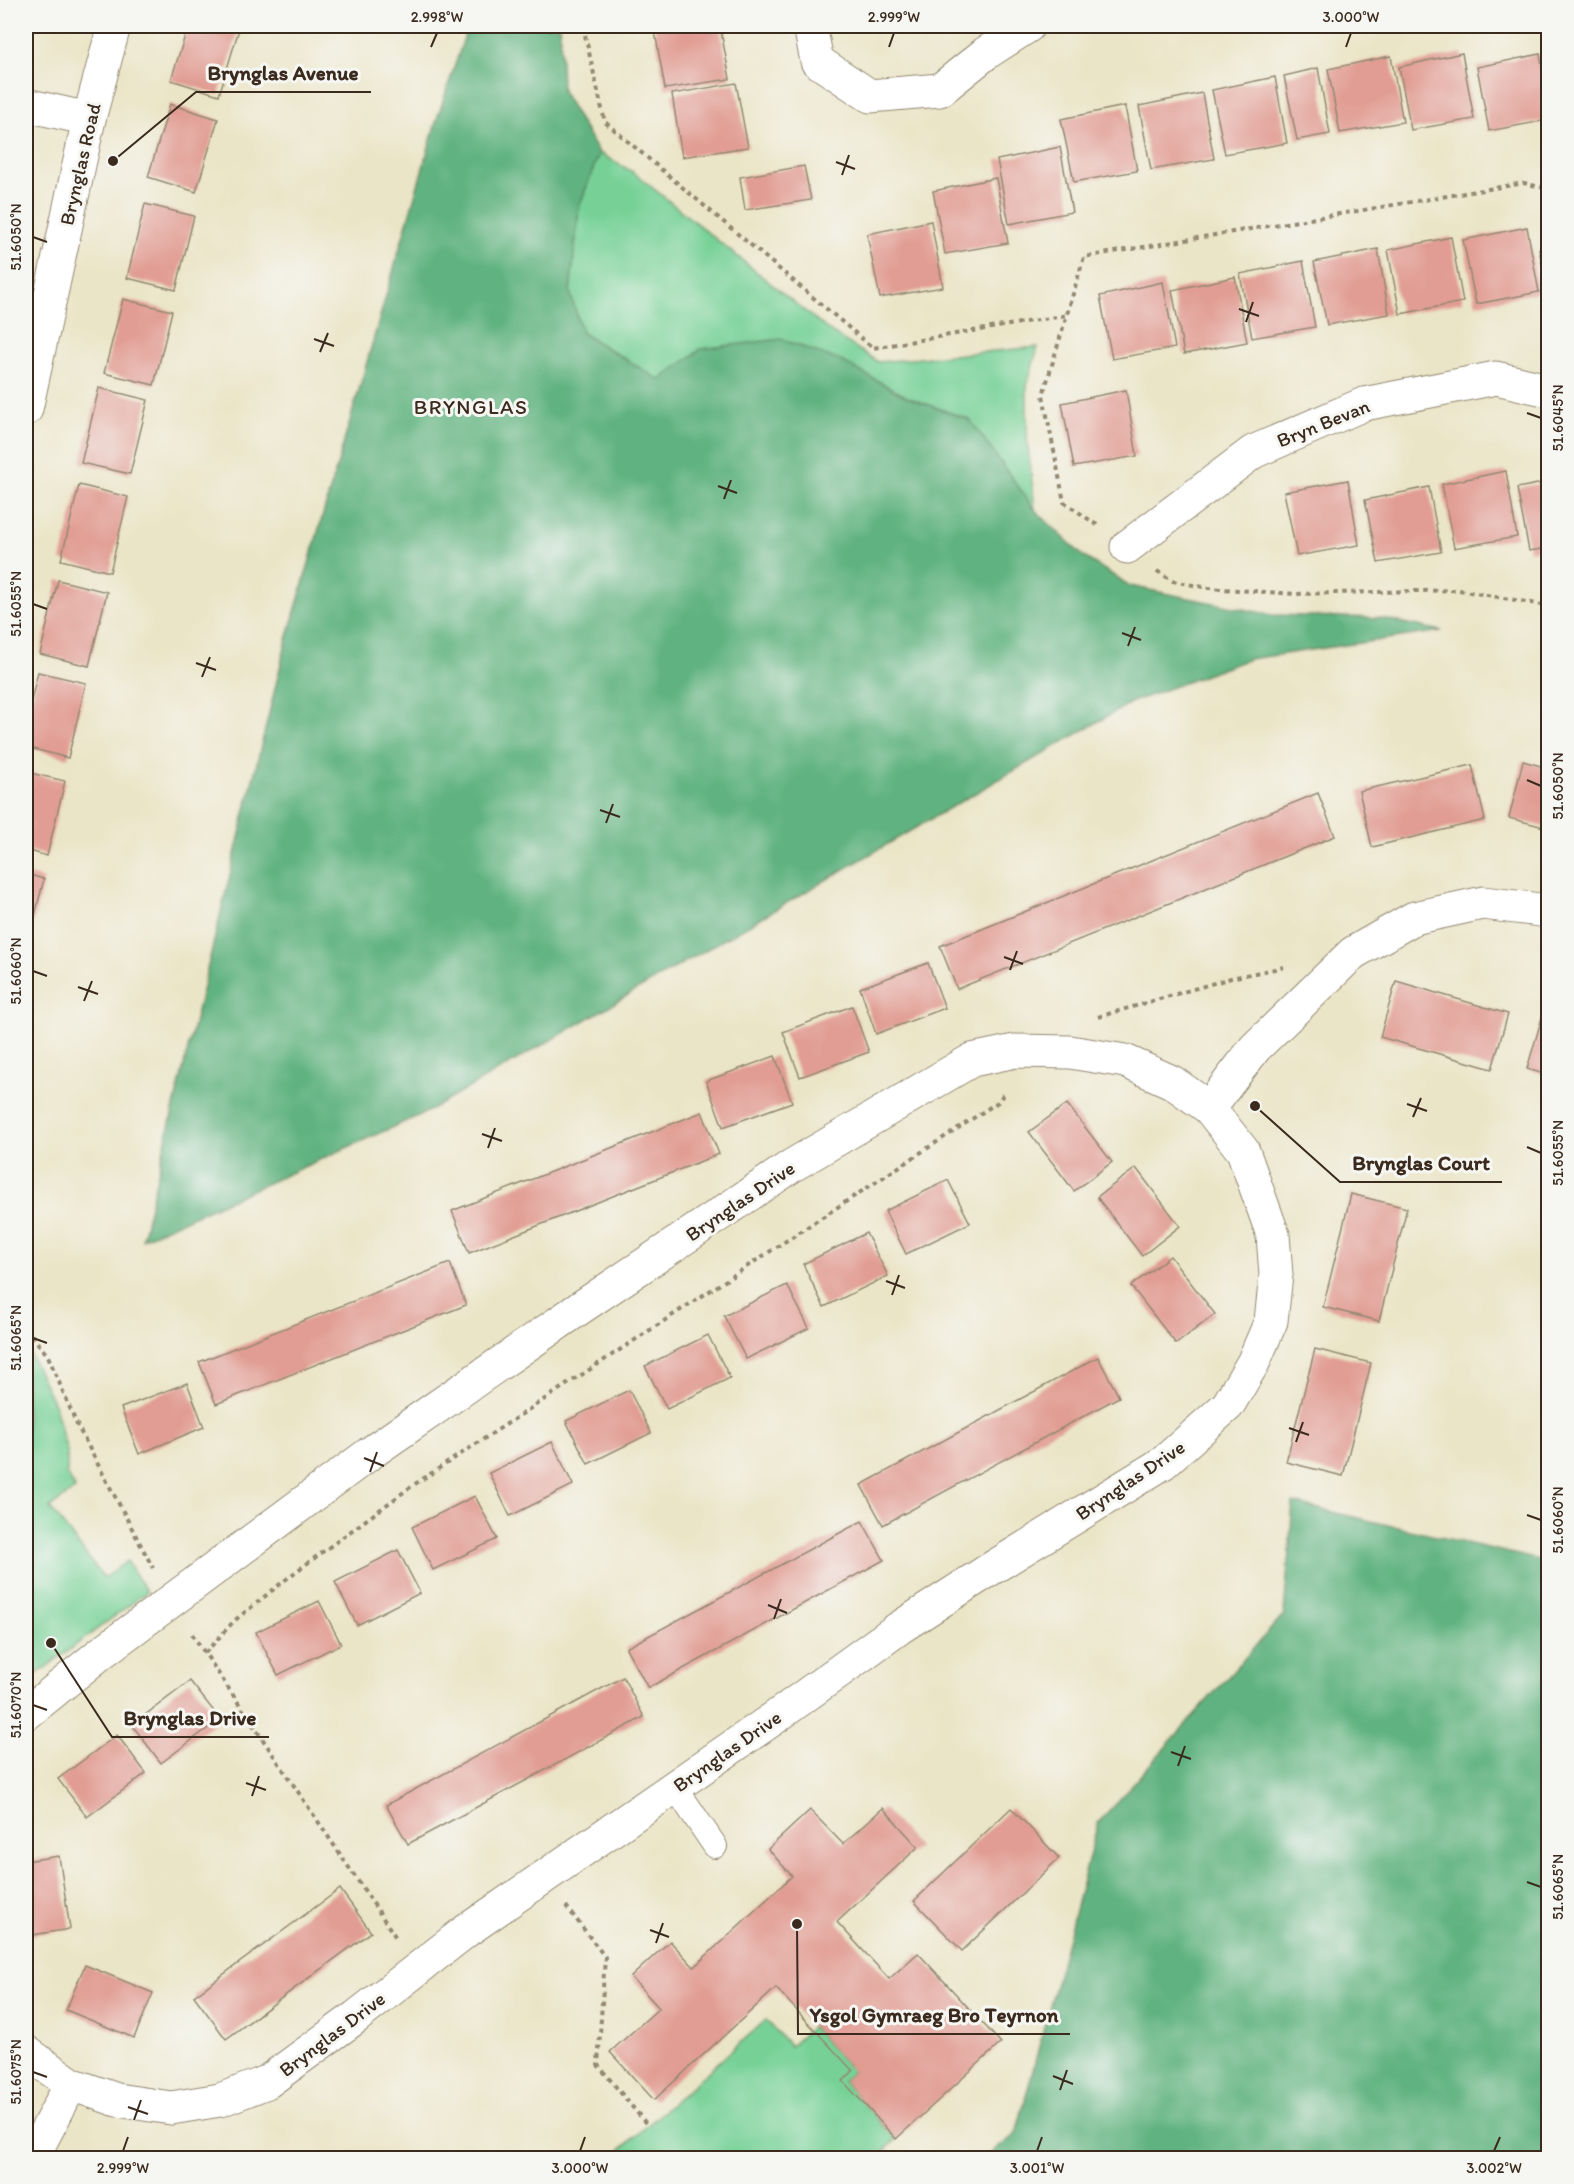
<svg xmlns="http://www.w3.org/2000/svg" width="1574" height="2184" viewBox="0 0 1574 2184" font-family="Itim,sans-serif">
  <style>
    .green { fill: #77d197; stroke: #597e5a; stroke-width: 1.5 }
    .forest { fill: #61b380; stroke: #4e6e4f; stroke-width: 1.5 }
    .building { fill: #e19c93 }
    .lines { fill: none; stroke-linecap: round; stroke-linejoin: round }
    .service-casing { stroke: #938872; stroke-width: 26 }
    .minor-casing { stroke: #938872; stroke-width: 35 }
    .path { stroke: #938872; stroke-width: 4; stroke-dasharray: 4.5 4.5; stroke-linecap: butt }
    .service { stroke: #fff; stroke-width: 24 }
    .minor { stroke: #fff; stroke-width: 33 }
    .ticks { fill: none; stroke: #3b2a1e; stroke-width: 2 }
    .labels { text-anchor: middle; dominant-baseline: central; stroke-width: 6; stroke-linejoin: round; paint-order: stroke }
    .street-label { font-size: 20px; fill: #3b2a1e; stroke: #f6f6f2 }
    .neighbourhood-label { font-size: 21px; letter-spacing: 1.5px; fill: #3b2a1e; stroke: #f6f6f2 }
    .leader { fill: none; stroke: #3b2a1e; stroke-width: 2 }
    .callout-dot { fill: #3b2a1e; stroke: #f6f6f2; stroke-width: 2 }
    .callout-label { font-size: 21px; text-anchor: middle; font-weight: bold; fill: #3b2a1e; stroke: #f6f6f2; stroke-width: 6; stroke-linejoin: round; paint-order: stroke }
    .neatline { fill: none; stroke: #3b2a1e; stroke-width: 2 }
    .ticks-label { font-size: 15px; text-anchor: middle; fill: #3b2a1e }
  </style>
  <rect width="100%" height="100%" fill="#f6f6f2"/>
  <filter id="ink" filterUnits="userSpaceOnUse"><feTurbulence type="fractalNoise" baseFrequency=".0167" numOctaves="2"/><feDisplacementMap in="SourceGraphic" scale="12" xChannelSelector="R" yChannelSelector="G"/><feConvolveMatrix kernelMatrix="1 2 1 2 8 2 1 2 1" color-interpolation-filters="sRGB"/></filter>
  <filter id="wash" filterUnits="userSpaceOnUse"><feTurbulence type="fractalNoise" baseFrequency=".008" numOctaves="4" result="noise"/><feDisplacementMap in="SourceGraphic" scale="24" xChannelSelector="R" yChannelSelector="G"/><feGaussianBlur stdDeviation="1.35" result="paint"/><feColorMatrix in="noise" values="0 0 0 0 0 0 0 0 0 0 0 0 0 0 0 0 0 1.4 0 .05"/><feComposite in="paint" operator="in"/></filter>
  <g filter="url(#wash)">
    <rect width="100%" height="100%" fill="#ebe5c7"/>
    <g class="green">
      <polygon points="599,153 633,172 832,333 878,362 1038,347 1027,385 1027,438 1035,510 970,420 907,397 841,361 701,349 660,381 582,333 570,292 579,207"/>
      <polygon points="26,1348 31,1356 55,1406 67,1452 67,1474 75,1489 50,1508 104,1578 127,1561 147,1592 26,1682"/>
      <polygon points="766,2020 790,2046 812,2027 853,2071 843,2081 896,2139 881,2155 883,2158 611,2158"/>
    </g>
    <g class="forest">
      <polygon points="468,26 560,26 562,91 599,153 579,207 570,292 582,333 660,380 701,349 781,339 841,361 907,397 970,420 1035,510 1084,557 1130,586 1272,615 1379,618 1442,631 1249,659 1132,702 429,1111 142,1239 286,643 437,119"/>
      <polygon points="1293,1503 1548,1562 1548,2158 985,2158 1016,2134 1098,1823 1284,1614"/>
    </g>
    <g id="blocks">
      <g class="building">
        <polygon points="188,26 240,26 219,95 171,80"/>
        <polygon points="654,26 720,26 730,79 665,89"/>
        <polygon points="1462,53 1474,119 1411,130 1399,67"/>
        <polygon points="1540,54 1548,102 1548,120 1489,131 1477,67"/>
        <polygon points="1391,56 1403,122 1340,133 1328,69"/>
        <polygon points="1318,68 1330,134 1297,140 1284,76"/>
        <polygon points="1275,77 1287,143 1225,154 1212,90"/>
        <polygon points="736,83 748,147 682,157 672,94"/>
        <polygon points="1202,93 1214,159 1151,170 1139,106"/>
        <polygon points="170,104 218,119 196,192 148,177"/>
        <polygon points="1125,106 1137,171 1074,182 1061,119"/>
        <polygon points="1060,147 1072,212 1009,224 997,160"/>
        <polygon points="804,166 811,200 745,210 740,177"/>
        <polygon points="996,178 1008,243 945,254 933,191"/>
        <polygon points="145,204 194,216 176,290 127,278"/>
        <polygon points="931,221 943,287 880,298 867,234"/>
        <polygon points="1527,227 1539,292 1476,304 1463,240"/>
        <polygon points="1451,237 1463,302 1400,314 1388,250"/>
        <polygon points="1548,247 1548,289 1547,289 1539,249"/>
        <polygon points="1378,249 1389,314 1327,325 1314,262"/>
        <polygon points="1303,261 1315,327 1252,338 1240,274"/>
        <polygon points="1235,277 1247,342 1184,354 1172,290"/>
        <polygon points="1163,282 1175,348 1112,359 1100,296"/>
        <polygon points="123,299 172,311 154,385 104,373"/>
        <polygon points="99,388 148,400 130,474 81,463"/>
        <polygon points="1126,390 1137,456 1074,467 1062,403"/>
        <polygon points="1506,471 1517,537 1454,548 1442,484"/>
        <polygon points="1348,480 1359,545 1297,556 1284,492"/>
        <polygon points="1548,482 1548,548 1529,551 1517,488"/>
        <polygon points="79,485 128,497 110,572 61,560"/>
        <polygon points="1429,487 1441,552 1378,563 1365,500"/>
        <polygon points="58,580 107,592 89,666 40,654"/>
        <polygon points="38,672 86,683 68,758 26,747 26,721"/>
        <polygon points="1523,761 1548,768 1548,828 1509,818"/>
        <polygon points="1472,765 1485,820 1372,847 1359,791"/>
        <polygon points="26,772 65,781 47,856 26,850"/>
        <polygon points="1318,793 1335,836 957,989 940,946"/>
        <polygon points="26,874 44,879 26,951"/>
        <polygon points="928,963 945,1008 876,1034 860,988"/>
        <polygon points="1396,981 1508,1014 1492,1069 1380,1037"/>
        <polygon points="852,1006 869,1052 800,1077 783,1032"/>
        <polygon points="1543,1014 1548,1015 1548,1075 1527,1069"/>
        <polygon points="775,1056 792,1102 723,1127 706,1081"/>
        <polygon points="1067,1104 1112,1162 1074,1191 1029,1132"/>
        <polygon points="702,1112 719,1154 469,1253 452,1211"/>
        <polygon points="1136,1168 1180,1226 1142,1256 1097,1197"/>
        <polygon points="948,1180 970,1223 906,1254 885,1211"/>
        <polygon points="1351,1194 1407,1208 1379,1321 1323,1307"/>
        <polygon points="866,1233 888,1276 824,1307 803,1264"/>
        <polygon points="1170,1256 1215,1314 1176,1344 1131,1286"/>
        <polygon points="450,1263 466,1305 216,1404 199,1362"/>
        <polygon points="787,1285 809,1328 746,1359 724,1316"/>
        <polygon points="708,1335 730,1378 667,1409 645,1366"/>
        <polygon points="1315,1349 1371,1363 1343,1476 1286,1462"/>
        <polygon points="1098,1357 1119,1397 883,1525 861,1485"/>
        <polygon points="187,1383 204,1427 139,1454 121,1408"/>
        <polygon points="629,1390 651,1433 588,1464 566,1421"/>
        <polygon points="552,1442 573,1485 510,1516 489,1473"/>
        <polygon points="475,1496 497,1539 433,1570 412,1527"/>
        <polygon points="862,1521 884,1560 648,1688 626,1648"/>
        <polygon points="398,1550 420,1593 357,1625 335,1582"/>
        <polygon points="319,1601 341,1644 278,1675 256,1632"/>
        <polygon points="623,1677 644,1717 408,1844 386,1805"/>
        <polygon points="190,1681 220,1719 161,1763 132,1725"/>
        <polygon points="117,1735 146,1773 87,1817 58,1779"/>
        <polygon points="883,1808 918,1847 837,1922 889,1979 918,1953 1001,2043 896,2139 843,2081 853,2071 776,1988 654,2100 610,2052 659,2008 631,1977 670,1941 694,1967 792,1876 768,1849 810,1810 843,1844"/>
        <polygon points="1011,1808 1059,1858 962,1951 914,1901"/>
        <polygon points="59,1856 70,1929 26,1936 26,1861"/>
        <polygon points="340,1889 371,1932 226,2039 194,1996"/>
        <polygon points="85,1965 153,1993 134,2038 66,2010"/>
      </g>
    </g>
  </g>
  <g filter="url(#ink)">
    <use href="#blocks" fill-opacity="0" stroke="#938872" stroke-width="1.5"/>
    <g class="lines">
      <g class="service-casing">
        <polyline id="service" points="675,1787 715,1846"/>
      </g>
      <g class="minor-casing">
        <g id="minor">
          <polyline points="810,26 817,61 870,96 940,90 986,53 1028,26"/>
          <polyline points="26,105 89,119"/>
          <polyline points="26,409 89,119 114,26"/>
          <polyline points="1127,547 1253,452 1364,404 1496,378 1548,390"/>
          <polyline points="1209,1108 1255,1048 1353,953 1414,918 1483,903 1548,911"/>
          <polyline points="26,1714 101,1653 369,1454 580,1308 793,1165 972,1060 1015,1051 1070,1052 1125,1061 1172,1082 1209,1108 1243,1151 1273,1235 1276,1275 1271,1321 1253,1363 1228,1405 1163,1463 989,1570 899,1628 777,1716 466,1931 356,2017 267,2082 220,2100 171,2108 117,2100 71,2084 26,2052"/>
          <polyline points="32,2158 71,2084"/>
        </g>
      </g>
      <g class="path">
        <polyline points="585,26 585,35 605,122 873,348 1067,315"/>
        <polyline points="1097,525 1064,502 1043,395 1084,257 1524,183 1548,189"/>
        <polyline points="1157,571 1173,581 1208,588 1296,594 1459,590 1548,606"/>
        <polyline points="1098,1017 1231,978 1284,967"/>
        <polyline points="26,1328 48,1356 77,1425 153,1568"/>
        <polyline points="192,1634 397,1939"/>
        <polyline points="205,1653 234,1621 294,1573 412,1486 998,1102 1005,1092"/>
        <polyline points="566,1906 605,1957 598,2065 648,2126"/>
      </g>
      <use href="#service" class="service"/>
      <use href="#minor" class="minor"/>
    </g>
  </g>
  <path class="ticks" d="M431 47 437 33M889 47 894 33M1346 47 1351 33M836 162 855 169M842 175 849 155M33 237 47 242M1239 309 1259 316M1246 322 1253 302M314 339 334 346M320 352 328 333M1527 413 1541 418M718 486 737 493M724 499 731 480M33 604 47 609M1122 633 1141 640M1128 646 1135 627M196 663 216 670M202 677 210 657M1527 780 1541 786M600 810 620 817M606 823 613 804M1004 957 1023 964M1010 970 1017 951M33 971 47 976M78 987 98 994M84 1001 92 981M1407 1104 1427 1111M1413 1117 1421 1098M482 1134 502 1141M1527 1147 1541 1153M488 1148 495 1128M886 1281 905 1288M892 1295 899 1275M33 1338 47 1343M1289 1428 1309 1435M1296 1442 1303 1422M364 1458 384 1466M370 1472 377 1452M1527 1515 1541 1520M768 1605 787 1613M774 1619 781 1599M33 1705 47 1710M1171 1752 1191 1759M1178 1766 1185 1746M246 1783 266 1790M252 1796 259 1776M1527 1882 1541 1887M650 1930 669 1937M656 1943 663 1923M33 2072 47 2077M1053 2076 1073 2084M1060 2090 1067 2070M128 2107 148 2114M134 2120 141 2100M123 2151 128 2137M580 2151 585 2137M1037 2151 1042 2137M1494 2151 1500 2137"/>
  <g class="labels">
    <g class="street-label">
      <text transform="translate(80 164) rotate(-77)">Brynglas Road</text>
      <text transform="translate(1323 423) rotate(-22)">Bryn Bevan</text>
      <text transform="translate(740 1201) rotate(-34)">Brynglas Drive</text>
      <text transform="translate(1130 1480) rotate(-34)">Brynglas Drive</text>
      <text transform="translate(727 1751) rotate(-35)">Brynglas Drive</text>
      <text transform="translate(332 2034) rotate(-37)">Brynglas Drive</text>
    </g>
    <g class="neighbourhood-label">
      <text x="471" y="406">BRYNGLAS</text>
    </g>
  </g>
  <path class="leader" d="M113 161L196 92H371M1255 1106L1340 1182H1502M51 1643L112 1737H269M797 1924L798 2034H1070"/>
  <g class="callout-dot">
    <circle cx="113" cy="161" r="6"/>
    <circle cx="1255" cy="1106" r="6"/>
    <circle cx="51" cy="1643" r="6"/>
    <circle cx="797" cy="1924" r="6"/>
  </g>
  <g class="callout-label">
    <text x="283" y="80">Brynglas Avenue</text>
    <text x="1421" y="1170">Brynglas Court</text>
    <text x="190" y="1725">Brynglas Drive</text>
    <text x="934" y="2022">Ysgol Gymraeg Bro Teyrnon</text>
  </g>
  <rect width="1574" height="2184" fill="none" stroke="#f6f6f2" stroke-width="66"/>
  <rect x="33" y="33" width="1508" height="2118" class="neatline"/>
  <g class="ticks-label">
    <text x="437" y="22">2.998°W</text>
    <text x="894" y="22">2.999°W</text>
    <text x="1351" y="22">3.000°W</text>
    <text transform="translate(16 237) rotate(-90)" y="5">51.6050°N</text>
    <text transform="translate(1558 418) rotate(-90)" y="5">51.6045°N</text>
    <text transform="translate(16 604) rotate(-90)" y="5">51.6055°N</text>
    <text transform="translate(1558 786) rotate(-90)" y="5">51.6050°N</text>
    <text transform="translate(16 971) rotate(-90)" y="5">51.6060°N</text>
    <text transform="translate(1558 1153) rotate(-90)" y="5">51.6055°N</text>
    <text transform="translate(16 1338) rotate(-90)" y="5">51.6065°N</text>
    <text transform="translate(1558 1520) rotate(-90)" y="5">51.6060°N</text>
    <text transform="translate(16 1705) rotate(-90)" y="5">51.6070°N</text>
    <text transform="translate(1558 1887) rotate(-90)" y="5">51.6065°N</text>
    <text transform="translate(16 2072) rotate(-90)" y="5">51.6075°N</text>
    <text x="123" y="2173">2.999°W</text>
    <text x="580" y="2173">3.000°W</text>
    <text x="1037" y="2173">3.001°W</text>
    <text x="1494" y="2173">3.002°W</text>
  </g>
</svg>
